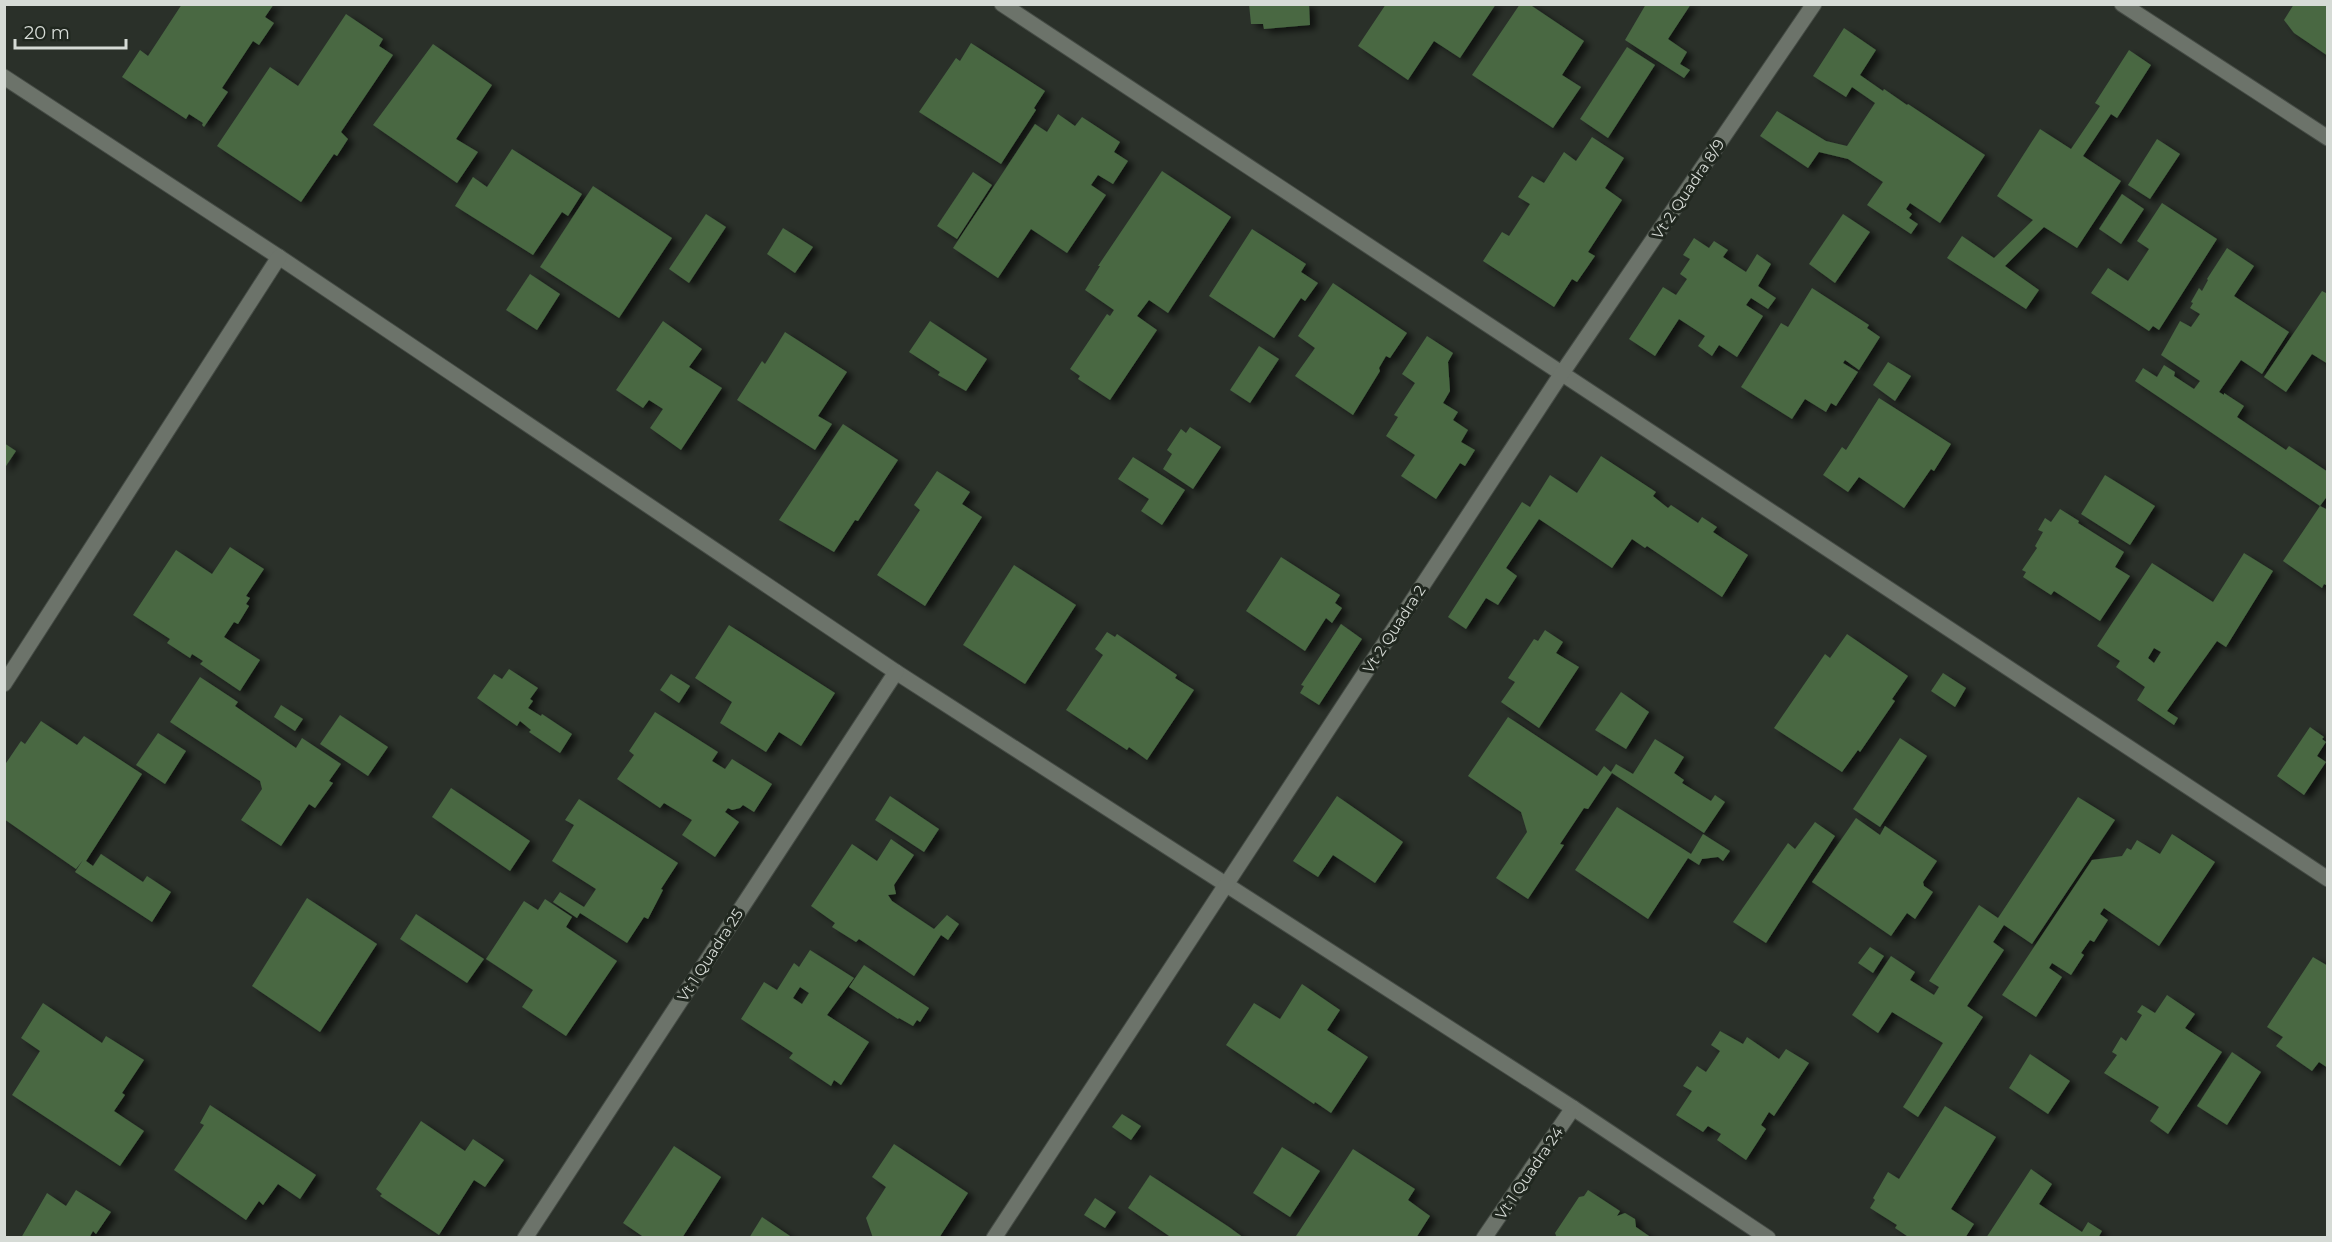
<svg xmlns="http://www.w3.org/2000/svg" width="2332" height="1242" viewBox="0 0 2332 1242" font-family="Montserrat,sans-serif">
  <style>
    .building { fill: #486743; fill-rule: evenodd; filter: url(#shadow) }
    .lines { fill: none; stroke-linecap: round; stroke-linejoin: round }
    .street-casing { stroke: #454b45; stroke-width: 17 }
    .street { stroke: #6c736a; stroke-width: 15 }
    .labels { text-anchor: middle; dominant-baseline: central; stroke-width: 6; stroke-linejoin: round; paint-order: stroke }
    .street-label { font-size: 15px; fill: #d6dbd6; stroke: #20271f }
  </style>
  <defs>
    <filter id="shadow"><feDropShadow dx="6" dy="4" stdDeviation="3" flood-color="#0009"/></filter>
  </defs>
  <rect width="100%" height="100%" fill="#2a3029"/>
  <g class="building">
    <polygon points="182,4 274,4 265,17 274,23 259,45 253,41 222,88 228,92 204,127 202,125 203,123 189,114 186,119 122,77 140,50 148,56"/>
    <polygon points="1249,4 1309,4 1310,25 1264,29 1263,24 1251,24"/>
    <polygon points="1386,4 1496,4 1460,58 1434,41 1408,80 1358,46"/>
    <polygon points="1520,4 1529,4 1584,41 1562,75 1581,87 1553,128 1472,75"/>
    <polygon points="1646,4 1691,4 1668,39 1687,52 1680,64 1690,70 1684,78 1625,40"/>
    <polygon points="2294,4 2328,4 2328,56 2294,33 2284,20"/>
    <polygon points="346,14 383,39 379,46 393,55 341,132 348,139 337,156 334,154 301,202 217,146 270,67 298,86"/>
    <polygon points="1844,28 1876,50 1860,75 1883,91 1884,89 1907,105 1908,104 1985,155 1940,223 1910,203 1906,209 1912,214 1909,218 1918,224 1911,234 1867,205 1883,182 1848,159 1819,152 1808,168 1760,136 1777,111 1826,141 1847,146 1875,103 1852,87 1846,97 1813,76"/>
    <polygon points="971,43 1045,91 1034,108 1036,110 1001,164 919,112 956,58 960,61"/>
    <polygon points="433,44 492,85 456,139 478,152 457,183 373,125"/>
    <polygon points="1627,47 1655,65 1608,138 1580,119"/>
    <polygon points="2129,50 2151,65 2117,118 2111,114 2083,156 2121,181 2077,248 2044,227 2005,266 2039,290 2026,309 1947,258 1962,236 1994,258 2033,220 1997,196 2040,129 2071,149 2100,106 2095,103"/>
    <polygon points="1058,114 1075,126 1082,117 1120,142 1114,152 1128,161 1113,184 1098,175 1091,185 1106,195 1067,253 1031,229 998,278 953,248 1035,124 1047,132"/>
    <polygon points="1592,137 1624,158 1605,188 1622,200 1588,252 1595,256 1577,282 1572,279 1554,307 1483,261 1502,232 1509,236 1530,204 1518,197 1532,176 1544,183 1564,152 1576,161"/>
    <polygon points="2157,139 2180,154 2150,199 2128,185"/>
    <polygon points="512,149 582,194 568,216 562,212 533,255 455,206 473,177 487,187"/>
    <polygon points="1162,171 1231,217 1168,313 1149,300 1137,316 1157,330 1110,400 1078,379 1080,376 1070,369 1107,314 1110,316 1114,310 1085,290 1100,266 1098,266"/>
    <polygon points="973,172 992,185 957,239 937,226"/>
    <polygon points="593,186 672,238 619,318 540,267"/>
    <polygon points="2122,194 2144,209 2121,244 2099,229"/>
    <polygon points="2162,203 2217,239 2159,330 2153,326 2149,331 2091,293 2108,268 2128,281 2149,249 2137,241"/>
    <polygon points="706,214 726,227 689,283 669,269"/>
    <polygon points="1843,214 1870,232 1835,283 1809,264"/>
    <polygon points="783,228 813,247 795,273 767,254"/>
    <polygon points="1252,229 1306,264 1301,272 1318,283 1305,301 1301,298 1274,338 1209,296"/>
    <polygon points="1694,238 1709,248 1714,241 1728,250 1723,257 1746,272 1757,254 1771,264 1758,286 1776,298 1768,309 1751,298 1746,305 1763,316 1737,357 1719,345 1712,356 1698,346 1705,336 1679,319 1655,356 1629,339 1663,287 1676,295 1687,279 1680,274 1690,259 1683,255"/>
    <polygon points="2227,248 2254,266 2234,296 2289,332 2262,374 2241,360 2219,392 2224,395 2224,393 2244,406 2237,417 2286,450 2289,446 2328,472 2328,495 2320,506 2328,510 2328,586 2324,584 2322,588 2283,561 2320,506 2135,381 2143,368 2157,377 2164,365 2175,372 2174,376 2194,389 2200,381 2161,355 2180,321 2191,327 2200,314 2190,308 2193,303 2191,302 2199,288 2202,291 2208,280 2207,279"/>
    <polygon points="530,274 560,294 537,330 506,310"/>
    <polygon points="1333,283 1407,333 1390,358 1386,356 1379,368 1380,371 1353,415 1295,376 1315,348 1298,336"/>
    <polygon points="1812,288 1869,325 1867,328 1880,337 1859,370 1845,360 1843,363 1858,372 1836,406 1831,403 1826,412 1805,399 1792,419 1741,387 1781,323 1788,327"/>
    <polygon points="2322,291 2328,294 2328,364 2312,354 2286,392 2264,377"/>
    <polygon points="663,321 702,349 689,367 722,388 681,450 650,428 663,409 649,400 643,408 616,390"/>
    <polygon points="930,321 987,359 966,391 938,375 940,372 909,352"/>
    <polygon points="785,332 847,372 818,416 832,424 815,450 737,400 762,361 765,364"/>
    <polygon points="1427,336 1453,353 1448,362 1450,391 1443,403 1458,412 1453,420 1468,430 1461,442 1475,450 1465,466 1460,463 1436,499 1401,476 1415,455 1386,436 1398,417 1394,415 1415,383 1402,374"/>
    <polygon points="1259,346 1279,359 1250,403 1230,390"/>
    <polygon points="1888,362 1911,376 1895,401 1873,385"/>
    <polygon points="1879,398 1951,444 1934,471 1931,469 1904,508 1859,477 1848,492 1823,475 1842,447 1846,450"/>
    <polygon points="843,424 898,460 858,521 855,520 834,552 779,520"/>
    <polygon points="1190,427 1221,447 1193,489 1163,469 1172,454 1167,450 1181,429 1186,433"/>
    <polygon points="4,443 16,451 4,469"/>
    <polygon points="1601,456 1656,492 1653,496 1668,508 1671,505 1698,523 1702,517 1717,527 1713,532 1748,555 1722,597 1647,546 1645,548 1632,539 1612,568 1539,519 1506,568 1517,576 1498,605 1486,598 1466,629 1448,617 1522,502 1530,507 1550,475 1577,493"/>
    <polygon points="1133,457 1185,490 1162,525 1141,511 1149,499 1118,479"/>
    <polygon points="937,471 970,492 962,504 982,517 925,606 877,575 920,510 914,505"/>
    <polygon points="2105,475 2155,506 2130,545 2081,514"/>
    <polygon points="2060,509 2079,521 2078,523 2124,552 2115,567 2130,576 2100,621 2054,591 2051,595 2023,577 2026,572 2022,570 2037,548 2035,546 2043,532 2038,530 2045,518 2051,522"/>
    <polygon points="230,547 264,569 246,596 250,598 246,604 249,606 238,624 234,622 224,637 260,660 240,691 200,664 203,661 192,654 190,658 167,643 170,639 133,615 176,550 212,574"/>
    <path d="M2244 553 2273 571 2226 647 2217 641 2167 711 2178 718 2174 725 2137 700 2145 687 2116 667 2120 661 2097 646 2152 563 2213 602ZM2154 648 2161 652 2154 663 2148 658Z"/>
    <polygon points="1281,557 1340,595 1335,603 1342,608 1332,623 1326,618 1305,651 1246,611"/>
    <polygon points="1014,565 1076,605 1025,684 963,645"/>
    <polygon points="1341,624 1362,639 1319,705 1300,693 1304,686 1301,685"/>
    <polygon points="729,625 835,693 801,746 779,732 766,752 720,723 732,702 695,678"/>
    <polygon points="1545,630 1563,642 1556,653 1579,667 1539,728 1501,702 1515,682 1508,678 1534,639 1538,641"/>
    <polygon points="1107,632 1115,637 1117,634 1177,675 1175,678 1194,690 1147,760 1129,747 1127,750 1066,710 1103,655 1095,649"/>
    <polygon points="1847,634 1908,676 1892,699 1895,701 1860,752 1858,750 1842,772 1774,728 1825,654 1830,658"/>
    <polygon points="509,669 538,688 530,699 533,701 528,708 541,716 542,714 572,734 560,753 529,732 531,730 520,721 517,726 477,698 494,674 502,679"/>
    <polygon points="1943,673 1966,688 1955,707 1931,691"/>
    <polygon points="671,674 690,686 679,703 660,690"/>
    <polygon points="200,677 238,702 235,706 296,748 302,738 341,764 329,781 333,783 315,808 309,804 281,846 241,820 262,789 260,781 170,722"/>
    <polygon points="1621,692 1649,712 1626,749 1595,730"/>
    <polygon points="281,705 303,719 295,731 274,717"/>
    <polygon points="655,712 718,752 712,761 725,769 732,759 772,784 754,812 743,805 740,808 732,810 728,808 725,812 739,822 715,857 682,835 692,820 664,803 660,808 617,779 634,755 629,751"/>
    <polygon points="340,715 388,747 368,776 320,744"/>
    <polygon points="1508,717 1597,776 1604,766 1611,772 1616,764 1633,774 1655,739 1684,757 1674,773 1684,780 1682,783 1711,801 1715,795 1725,802 1704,833 1612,773 1588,809 1584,808 1560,844 1564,845 1528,899 1496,878 1527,832 1521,812 1468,776"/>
    <polygon points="41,721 77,745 84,736 142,774 86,861 93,866 101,854 143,882 147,876 171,892 152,922 75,872 83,860 76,869 4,819 4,766 21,741 25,744"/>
    <polygon points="2310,727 2324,737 2322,739 2326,742 2317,756 2326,762 2304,795 2277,776"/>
    <polygon points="158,733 186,751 165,784 136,765"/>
    <polygon points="1900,738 1927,756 1880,827 1853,809"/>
    <polygon points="451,788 530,841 510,871 432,817"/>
    <polygon points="890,796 939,829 924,852 875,820"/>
    <polygon points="1337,796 1403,842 1375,883 1333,855 1318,877 1293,861"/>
    <polygon points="2078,797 2115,820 2032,944 2004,925 1993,942 2004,950 1967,1006 1983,1017 1918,1117 1903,1107 1943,1043 1892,1012 1878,1033 1852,1015 1891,956 1915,972 1910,980 1934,995 1939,987 1929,981 1979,905 1998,918"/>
    <polygon points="579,799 678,863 661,889 663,890 648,919 644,917 627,943 580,913 577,918 553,902 560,892 584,907 596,889 552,861 574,825 565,820"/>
    <polygon points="1617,807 1691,854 1703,834 1730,851 1723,861 1718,857 1702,859 1699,865 1688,858 1648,919 1575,870"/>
    <polygon points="1856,818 1880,835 1885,826 1937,861 1923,882 1924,886 1933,892 1915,919 1907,913 1891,936 1812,882"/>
    <polygon points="1815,822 1835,836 1766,943 1733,922 1788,843 1795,849"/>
    <polygon points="2172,834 2215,862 2159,946 2104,908 2100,914 2108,920 2094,942 2090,940 2081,953 2084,955 2071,975 2052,963 2049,968 2062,977 2036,1017 2002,995 2092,860 2122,856 2127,848 2131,850 2137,840 2160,854"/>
    <polygon points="891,839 914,855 894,885 896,894 888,895 892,901 934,929 947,915 959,924 948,940 941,935 914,976 859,939 856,942 832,927 835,923 811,906 852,844 877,861"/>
    <polygon points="307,898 377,944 320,1032 252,986"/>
    <polygon points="545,899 572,917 566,927 617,961 566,1036 522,1007 533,990 486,959 524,901 538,910"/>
    <polygon points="416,914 484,959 467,983 400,939"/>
    <polygon points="1870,947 1884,956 1873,973 1858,963"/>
    <path d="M810 950 854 978 827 1015 869 1042 841 1085 834 1080 831 1086 789 1058 793 1053 741 1019 764 982 777 990 794 963 799 967ZM800 987 809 993 802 1004 793 998Z"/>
    <polygon points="2313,957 2328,966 2328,1068 2319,1062 2312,1071 2276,1046 2283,1037 2267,1027"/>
    <polygon points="864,965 929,1008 920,1022 917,1020 913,1026 899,1018 898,1019 849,987"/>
    <polygon points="1302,984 1340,1010 1327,1030 1368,1057 1331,1113 1315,1102 1314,1104 1226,1045 1254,1003 1280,1019"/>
    <polygon points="2167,995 2195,1014 2185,1028 2222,1052 2168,1134 2150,1121 2159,1107 2104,1073 2117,1055 2112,1052 2121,1037 2126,1041 2142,1015 2137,1012 2142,1005 2155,1013"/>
    <polygon points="43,1003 102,1043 106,1036 144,1060 122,1093 125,1095 114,1111 144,1131 120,1166 12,1095 40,1051 21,1038"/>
    <polygon points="1720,1031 1743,1044 1747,1037 1779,1059 1786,1049 1809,1063 1774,1116 1769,1112 1761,1125 1766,1129 1746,1160 1717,1140 1721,1134 1708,1126 1703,1132 1676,1115 1692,1091 1683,1086 1697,1066 1706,1072 1720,1051 1711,1045"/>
    <polygon points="2232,1052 2261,1072 2227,1125 2197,1106"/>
    <polygon points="2030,1054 2070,1081 2048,1114 2009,1088"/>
    <polygon points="210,1105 316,1175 300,1199 278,1184 263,1205 259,1201 246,1220 174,1170 204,1125 200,1123"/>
    <polygon points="1945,1106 1996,1137 1951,1209 1974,1224 1965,1238 1910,1238 1895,1228 1897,1225 1870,1208 1875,1200 1873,1198 1888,1172 1899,1179"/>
    <polygon points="1122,1114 1141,1126 1131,1140 1112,1127"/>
    <polygon points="421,1121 465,1151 473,1139 504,1160 485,1187 474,1180 439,1235 380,1196 382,1194 376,1189"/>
    <polygon points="894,1144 968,1193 939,1238 873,1238 866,1218 886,1187 872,1177"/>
    <polygon points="674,1146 721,1177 682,1238 645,1238 623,1223"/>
    <polygon points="1282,1147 1320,1171 1290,1217 1253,1193"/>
    <polygon points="1353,1149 1415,1189 1408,1200 1430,1216 1416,1238 1299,1238 1296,1236"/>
    <polygon points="2031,1169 2052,1184 2039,1204 2082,1232 2088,1222 2102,1231 2098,1238 1986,1238"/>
    <polygon points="1150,1175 1229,1227 1244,1238 1172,1238 1128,1208"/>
    <polygon points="76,1190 111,1212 96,1234 93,1231 89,1238 21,1238 47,1193 66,1206"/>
    <polygon points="1588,1190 1620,1211 1617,1216 1625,1213 1635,1219 1636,1227 1652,1238 1557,1238 1555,1233 1579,1197 1584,1196"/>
    <polygon points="1095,1198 1116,1212 1105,1228 1084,1215"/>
    <polygon points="762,1217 793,1238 749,1238"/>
  </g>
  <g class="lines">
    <g class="street-casing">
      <g id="street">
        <polyline points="1002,4 2328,879"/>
        <polyline points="2122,4 2328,138"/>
        <polyline points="4,77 279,257 896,672 1573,1108 1768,1238"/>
        <polyline points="4,684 279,257"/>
        <polyline points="525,1238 896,672"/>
        <polyline points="994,1238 1562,373 1814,4"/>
        <polyline points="1484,1238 1573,1108"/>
      </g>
    </g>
    <use href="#street" class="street"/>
  </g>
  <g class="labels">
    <g class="street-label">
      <text transform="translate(1688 189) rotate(-56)">Vt 2 Quadra 8/9</text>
      <text transform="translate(1394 629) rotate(-57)">Vt 2 Quadra 2</text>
      <text transform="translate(710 955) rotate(-57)">Vt 1 Quadra 25</text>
      <text transform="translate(1529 1173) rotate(-56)">Vt 1 Quadra 24</text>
    </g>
  </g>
  <rect width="2332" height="1242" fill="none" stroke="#d6dbd6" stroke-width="12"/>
  <path d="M15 39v9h111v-9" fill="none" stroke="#d6dbd6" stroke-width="3"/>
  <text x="24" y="39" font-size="18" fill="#d6dbd6" stroke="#20271f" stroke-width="4.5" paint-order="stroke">20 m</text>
</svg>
